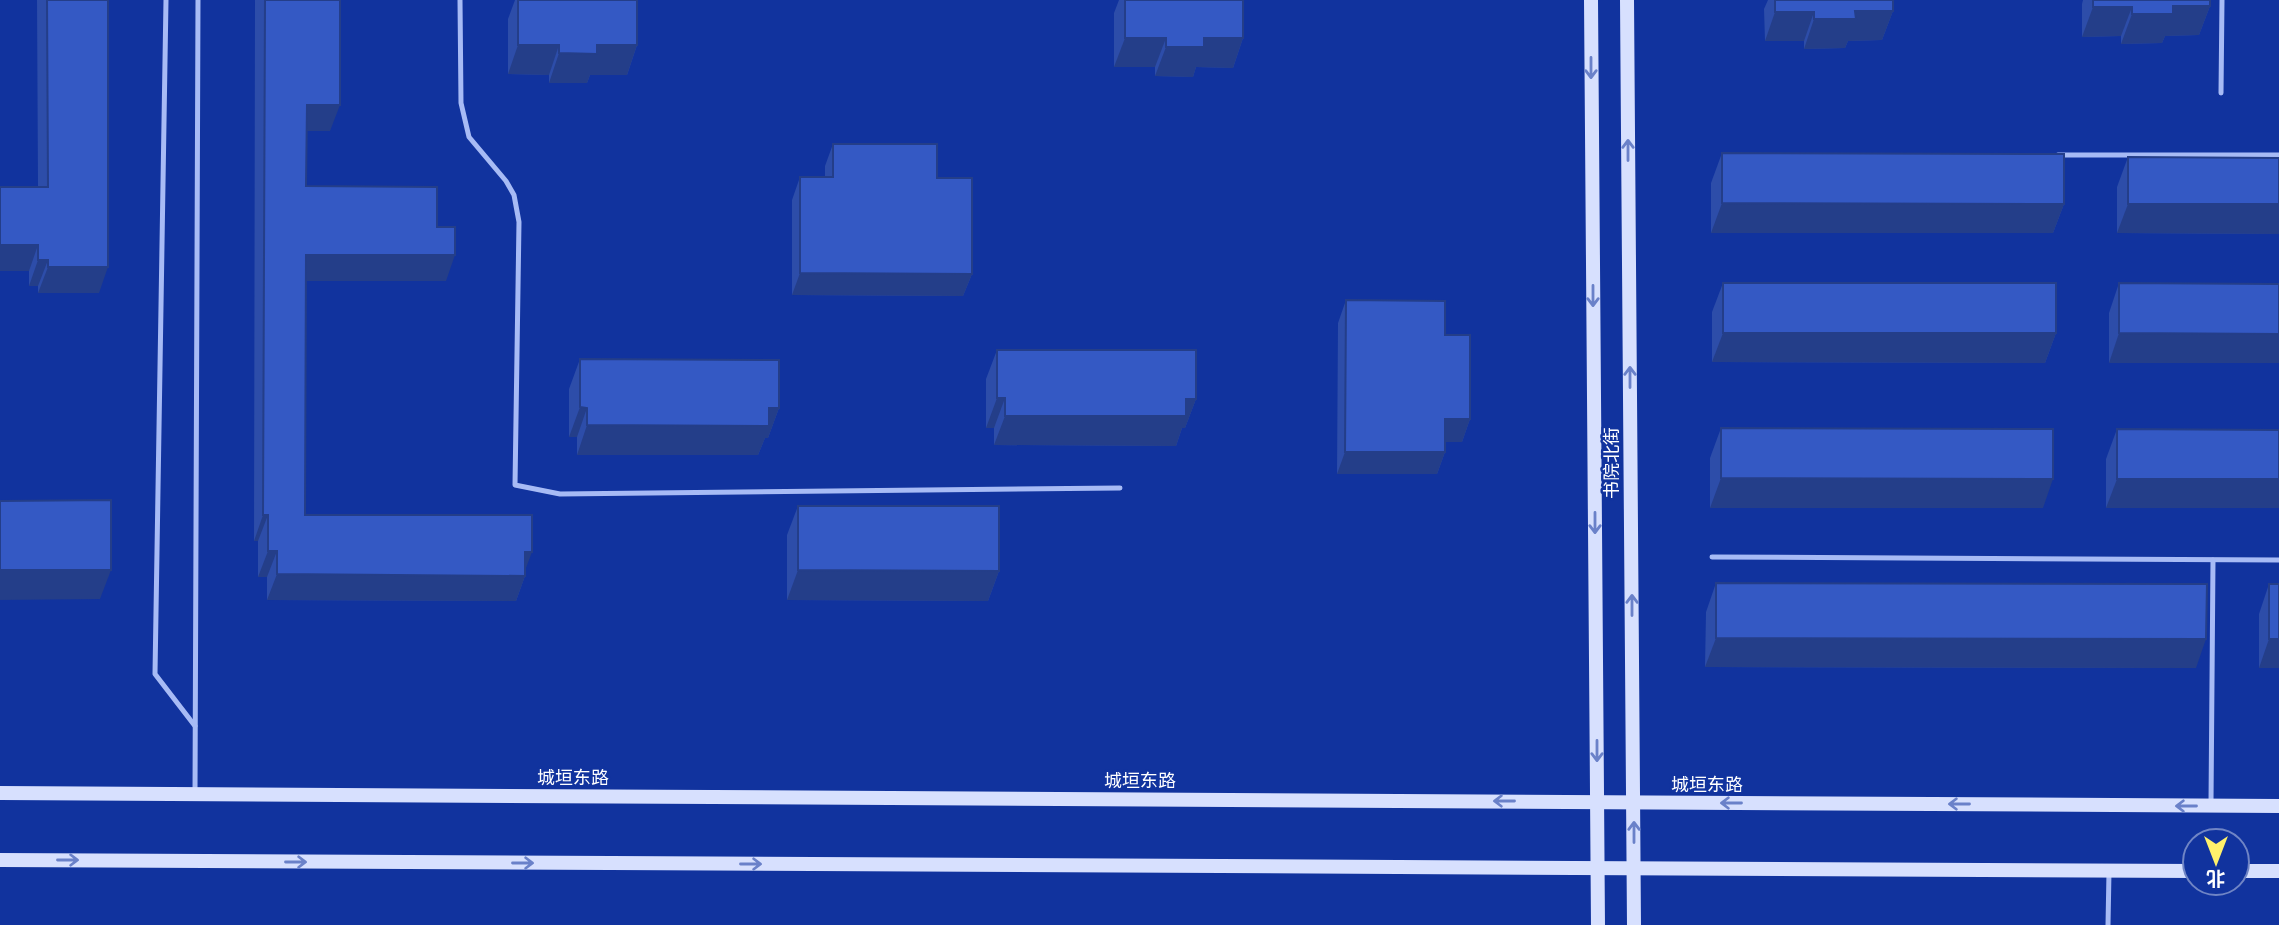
<svg xmlns="http://www.w3.org/2000/svg" width="2279" height="925" viewBox="0 0 2279 925" font-family="'IBM Plex Sans','Noto Sans SC',sans-serif">
  <style>
    .lines { fill: none; stroke-linecap: round; stroke-linejoin: round }
    .lane { stroke: #a7bbf5; stroke-width: 5 }
    .secondary { stroke: #d7e0fe; stroke-width: 14 }
    .wall { fill: #2d4da9 }
    .shaded-wall { fill: #243e89 }
    .building { fill: #3459c4; stroke: #243e89; stroke-width: 2 }
    .oneway { stroke: #6a81c9 }
    .labels { text-anchor: middle; dominant-baseline: central; stroke-width: 5; stroke-linejoin: round; paint-order: stroke }
    .street-label { font-size: 18px; fill: #fff; stroke: #11339e }
  </style>
  <rect width="100%" height="100%" fill="#11339e"/>
  <g class="lines">
    <g class="lane">
      <polyline points="166,0 155,674 195,726"/>
      <polyline points="460,0 461,103 469,137 506,181 514,195 519,222 515,485 560,494 1120,488"/>
      <polyline points="2221,93 2222,0"/>
      <polyline points="2058,155 2279,155"/>
      <polyline points="1712,557 2279,560"/>
      <polyline points="195,794 198,0"/>
      <polyline points="2211,802 2213,560"/>
      <polyline points="2108,925 2109,872"/>
    </g>
    <g class="secondary">
      <polyline points="1591,0 1598,925"/>
      <polyline points="1627,0 1634,925"/>
      <polyline points="0,793 2279,806"/>
      <polyline points="0,860 2195,871"/>
      <polyline points="2237,871 2279,871"/>
    </g>
  </g>
  <g class="wall">
    <polygon points="37,0 108,0 99,293 38,293 38,286 29,286 29,271 0,271 38,187"/>
    <polygon points="255,0 340,0 330,131 307,131 306,186 437,227 446,281 306,281 305,515 525,570 525,576 516,601 267,600 267,577 258,577 258,541 254,541"/>
    <polygon points="515,0 637,0 637,45 627,75 590,75 587,83 549,83 549,75 508,74 508,19"/>
    <polygon points="1119,0 1243,0 1243,38 1233,68 1196,67 1193,77 1155,76 1155,67 1114,67 1114,13"/>
    <polygon points="1768,0 1893,0 1893,11 1882,40 1848,41 1845,48 1804,49 1804,41 1765,41 1764,9"/>
    <polygon points="2083,0 2210,0 2210,6 2199,35 2165,36 2162,43 2121,44 2121,36 2082,37 2082,4"/>
    <polygon points="833,144 937,178 972,274 963,296 792,295 792,200 800,177 825,177 825,166"/>
    <polygon points="1722,153 2064,204 2053,233 1711,233 1711,183"/>
    <polygon points="2128,157 2279,158 2279,234 2117,233 2117,187"/>
    <polygon points="1723,283 2056,333 2045,363 1712,362 1712,312"/>
    <polygon points="2119,283 2279,284 2109,363 2109,313"/>
    <polygon points="1346,300 1470,419 1462,442 1445,442 1445,452 1437,474 1337,474 1338,323"/>
    <polygon points="997,350 1196,399 1185,428 1182,428 1176,446 994,445 994,428 986,428 986,379"/>
    <polygon points="580,359 779,408 768,438 765,438 758,455 577,455 577,437 569,437 569,389"/>
    <polygon points="1721,428 2043,508 1710,508 1710,458"/>
    <polygon points="2117,429 2279,430 2279,508 2106,508 2106,459"/>
    <polygon points="798,506 999,571 988,601 787,600 787,535"/>
    <polygon points="1716,583 2196,668 1705,667 1706,612"/>
    <polygon points="2269,584 2279,584 2279,668 2259,668 2259,614"/>
  </g>
  <g class="shaded-wall">
    <polygon points="2173,6 2210,6 2199,35 2165,36 2162,43 2121,44 2132,14"/>
    <polygon points="2093,7 2132,7 2121,36 2082,37"/>
    <polygon points="1855,11 1893,11 1882,40 1848,41 1845,48 1804,49 1814,19"/>
    <polygon points="1775,12 1814,12 1804,41 1765,41"/>
    <polygon points="1125,38 1166,38 1155,67 1114,67"/>
    <polygon points="1204,38 1243,38 1233,68 1196,67 1193,77 1155,76 1166,47"/>
    <polygon points="518,45 559,45 549,75 508,74"/>
    <polygon points="597,45 637,45 627,75 590,75 587,83 549,83 559,53"/>
    <polygon points="307,105 340,105 330,131 298,131"/>
    <polygon points="1722,203 2064,204 2053,233 1711,233"/>
    <polygon points="2128,204 2279,204 2279,234 2117,233"/>
    <polygon points="0,245 38,245 29,271 0,271"/>
    <polygon points="306,255 455,255 446,281 297,281"/>
    <polygon points="38,260 48,260 38,286 29,286"/>
    <polygon points="48,267 108,267 99,293 38,293"/>
    <polygon points="800,273 972,274 963,296 792,295"/>
    <polygon points="1723,333 2056,333 2045,363 1712,362"/>
    <polygon points="2119,333 2279,334 2279,363 2109,363"/>
    <polygon points="997,398 1005,398 994,428 986,428"/>
    <polygon points="1186,399 1196,399 1185,428 1182,428 1176,446 994,445 1005,416"/>
    <polygon points="580,407 587,408 577,437 569,437"/>
    <polygon points="769,408 779,408 768,438 765,438 758,455 577,455 587,425"/>
    <polygon points="1445,419 1470,419 1462,442 1437,442"/>
    <polygon points="1345,452 1445,452 1437,474 1337,474"/>
    <polygon points="1721,478 2053,479 2043,508 1710,508"/>
    <polygon points="2117,479 2279,479 2279,508 2106,508"/>
    <polygon points="263,515 268,515 258,541 254,541"/>
    <polygon points="268,551 277,551 267,577 258,577"/>
    <polygon points="525,552 532,552 523,576 525,576 516,601 267,600 277,574"/>
    <polygon points="0,570 111,570 100,599 0,600"/>
    <polygon points="798,570 999,571 988,601 787,600"/>
    <polygon points="1716,638 2206,639 2196,668 1705,667"/>
    <polygon points="2269,639 2279,639 2279,668 2259,668"/>
  </g>
  <g class="building">
    <polygon points="47,0 108,0 108,267 48,267 48,260 38,260 38,245 0,245 0,187 48,187"/>
    <polygon points="265,0 340,0 340,105 307,105 306,186 437,187 437,227 455,227 455,255 306,255 305,515 532,515 532,552 525,552 525,576 277,574 277,551 268,551 268,515 263,515"/>
    <polygon points="518,0 637,0 637,45 597,45 597,54 559,53 559,45 518,45"/>
    <polygon points="1125,0 1243,0 1243,38 1204,38 1204,47 1166,47 1166,38 1125,38"/>
    <polygon points="1775,0 1893,0 1893,11 1855,11 1856,19 1814,19 1814,12 1775,12"/>
    <polygon points="2093,0 2210,0 2210,6 2173,6 2173,14 2132,14 2132,7 2093,7"/>
    <polygon points="833,144 937,144 937,178 972,178 972,274 800,273 800,177 833,177"/>
    <polygon points="1722,153 2064,154 2064,204 1722,203"/>
    <polygon points="2128,157 2279,158 2279,204 2128,204"/>
    <rect x="1723" y="283" width="333" height="50"/>
    <polygon points="2119,283 2279,284 2279,334 2119,333"/>
    <polygon points="1346,300 1445,301 1445,335 1470,335 1470,419 1445,419 1445,452 1345,452"/>
    <polygon points="997,350 1196,350 1196,399 1186,399 1186,416 1005,416 1005,398 997,398"/>
    <polygon points="580,359 779,360 779,408 769,408 769,426 587,425 587,408 580,407"/>
    <polygon points="1721,428 2053,429 2053,479 1721,478"/>
    <polygon points="2117,429 2279,430 2279,479 2117,479"/>
    <polygon points="111,500 111,570 0,570 0,501"/>
    <polygon points="798,506 999,506 999,571 798,570"/>
    <polygon points="1716,583 2207,584 2206,639 1716,638"/>
    <rect x="2269" y="584" width="10" height="55"/>
  </g>
  <defs><path id="oneway-shaft" d="M-6 0H5M1.5-3L5.5 0L1.5 3" fill="none" stroke-width="1.6" stroke-linecap="round" stroke-linejoin="round" transform="scale(1.75)"/></defs>
  <g class="oneway">
    <use href="#oneway-shaft" transform="translate(1591 68) rotate(90)"/>
    <use href="#oneway-shaft" transform="translate(1628 150) rotate(-90)"/>
    <use href="#oneway-shaft" transform="translate(1593 296) rotate(90)"/>
    <use href="#oneway-shaft" transform="translate(1630 377) rotate(-90)"/>
    <use href="#oneway-shaft" transform="translate(1595 523) rotate(90)"/>
    <use href="#oneway-shaft" transform="translate(1632 605) rotate(-90)"/>
    <use href="#oneway-shaft" transform="translate(1597 751) rotate(90)"/>
    <use href="#oneway-shaft" transform="translate(1504 801) rotate(-180)"/>
    <use href="#oneway-shaft" transform="translate(1731 803) rotate(-180)"/>
    <use href="#oneway-shaft" transform="translate(1959 804) rotate(-180)"/>
    <use href="#oneway-shaft" transform="translate(2186 806) rotate(-180)"/>
    <use href="#oneway-shaft" transform="translate(1634 832) rotate(-90)"/>
    <use href="#oneway-shaft" transform="translate(68 860)"/>
    <use href="#oneway-shaft" transform="translate(296 862)"/>
    <use href="#oneway-shaft" transform="translate(523 863)"/>
    <use href="#oneway-shaft" transform="translate(751 864)"/>
  </g>
  <g class="labels">
    <g class="street-label">
      <text transform="translate(1611 463) rotate(-90)">书院北街</text>
      <text x="573" y="777">城垣东路</text>
      <text x="1140" y="780">城垣东路</text>
      <text x="1707" y="784">城垣东路</text>
    </g>
  </g>
  <g transform="translate(2216 862) rotate(180)"><circle r="33" fill="#11339e" stroke="#7085c5" stroke-width="2"/>
  <path d="M0-5L12 26L0 18L-12 26Z" fill="#fff16b"/>
  <text y="-10" font-size="19" font-weight="bold" text-anchor="middle" fill="#ffffff">北</text>
  </g>
</svg>
